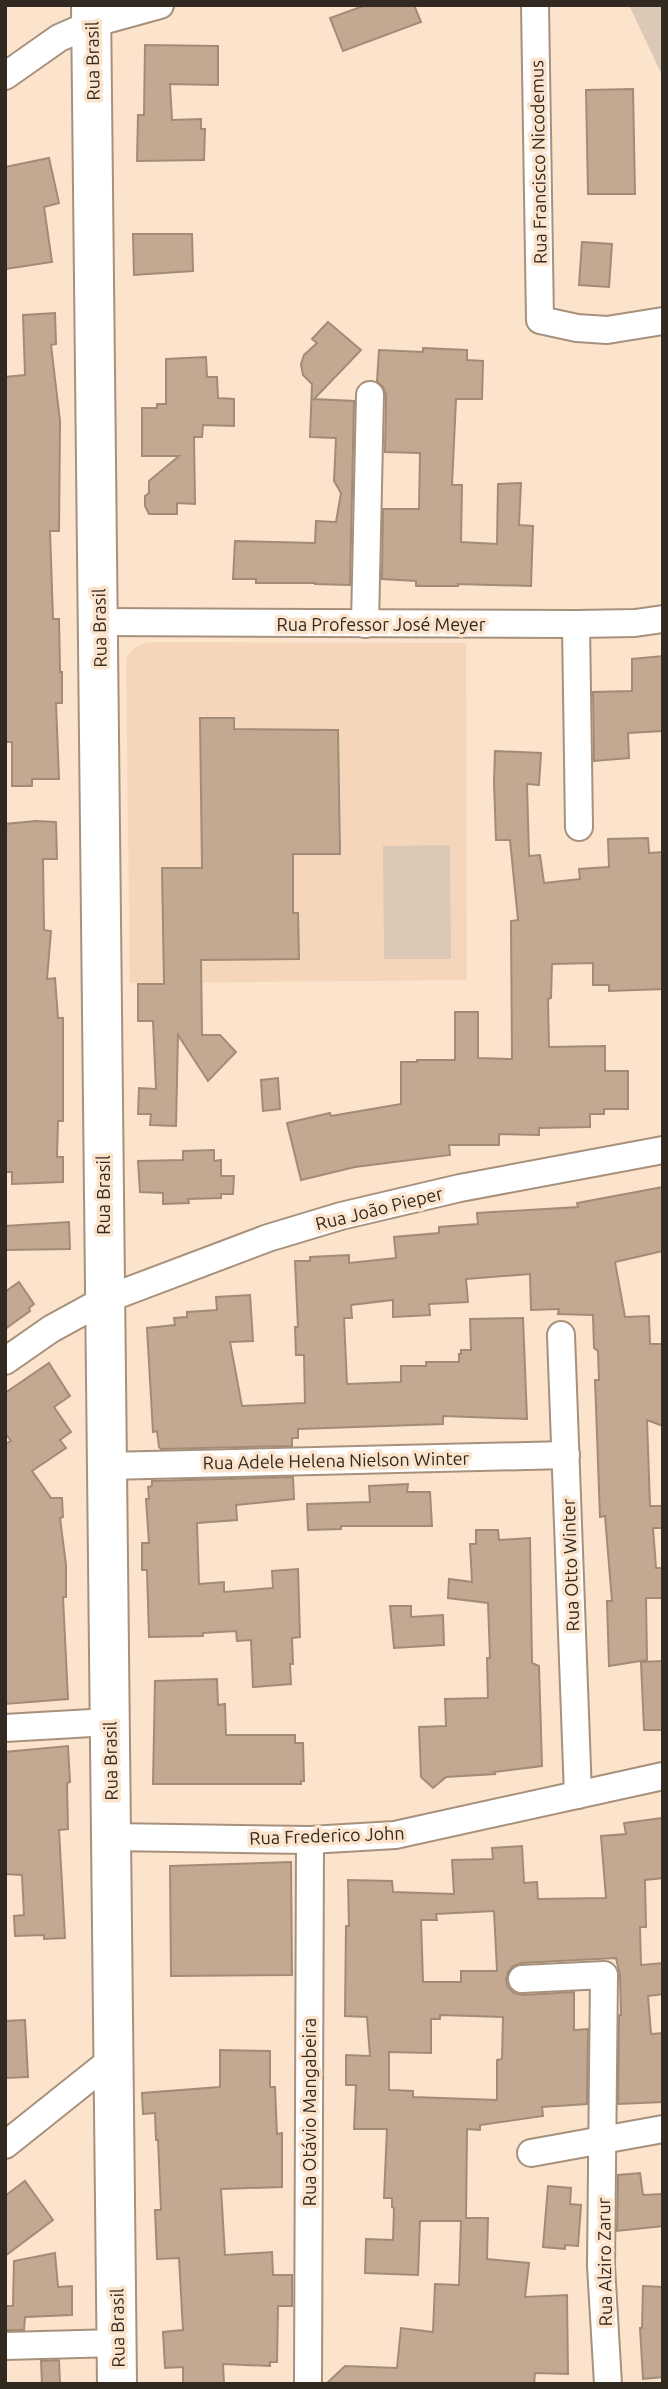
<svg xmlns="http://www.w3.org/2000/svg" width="668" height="2389" viewBox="0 0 668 2389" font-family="Ubuntu,sans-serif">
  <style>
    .built { fill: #f5d6bb }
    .green { fill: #dcc8b6 }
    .building { fill: #c3a991; stroke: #a28c77; stroke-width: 2; fill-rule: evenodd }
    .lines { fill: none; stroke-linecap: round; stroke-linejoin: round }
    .street-casing { stroke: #a7917c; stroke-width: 30 }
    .secondary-casing { stroke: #a7917c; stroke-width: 42 }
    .street { stroke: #fff; stroke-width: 26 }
    .secondary { stroke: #fff; stroke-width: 38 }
    .labels { text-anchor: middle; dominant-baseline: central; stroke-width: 7; stroke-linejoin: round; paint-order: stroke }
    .street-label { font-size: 18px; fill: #322920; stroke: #fbe3cc }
  </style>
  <rect width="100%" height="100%" fill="#fbe3cc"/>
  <polygon class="built" points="156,642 466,643 467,980 130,983 126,666 127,657 134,648 144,643"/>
  <g class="green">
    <polygon points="629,5 663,5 663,77"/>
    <polygon points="450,845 451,959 384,959 383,846"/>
  </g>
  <g class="building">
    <polygon points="366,5 414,5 421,22 343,51 330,18"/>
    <polygon points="145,45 218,46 218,85 170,84 172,120 201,119 201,129 205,129 204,160 137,161 138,115 144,115"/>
    <polygon points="633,89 635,194 588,194 586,90"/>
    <polygon points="49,158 59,203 44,207 52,262 5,269 5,167"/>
    <polygon points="133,234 192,234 193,271 134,275"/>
    <polygon points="582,242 612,244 609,287 579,285"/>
    <polygon points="55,313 56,344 51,345 60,421 59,531 50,531 53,619 59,619 60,672 62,672 62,703 56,703 59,779 32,779 32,786 12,786 12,742 5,742 5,377 25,375 23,315"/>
    <polygon points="328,322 361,350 314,399 354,401 350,585 315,584 315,583 256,583 256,579 233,579 235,541 315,543 316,521 336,522 341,493 334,481 336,438 310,437 312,384 303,375 301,364 304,355 317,343 312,339"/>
    <polygon points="423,348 467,350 467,360 483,361 482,399 456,399 452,485 462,485 461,542 497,544 498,484 521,483 519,525 533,526 531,586 458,584 458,586 416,586 416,581 382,579 383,509 419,509 420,453 385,452 386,395 383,387 377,381 379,350 423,352"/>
    <polygon points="206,357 207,377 217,377 218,398 234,399 234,426 203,425 202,437 194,437 195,504 177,503 177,514 149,514 145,506 145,496 149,493 149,481 179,456 142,456 142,408 157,408 157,404 166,404 166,359"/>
    <polygon points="663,656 663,731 628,733 629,758 594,761 593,692 632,691 632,659"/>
    <polygon points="200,718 234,718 234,729 338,730 340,854 293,854 293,913 298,913 299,959 201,960 202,1035 220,1035 236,1052 208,1081 178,1035 176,1126 150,1125 151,1114 138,1114 139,1088 156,1089 153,1021 138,1021 138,984 164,984 162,868 202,868"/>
    <polygon points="495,751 541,753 539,785 527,784 529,856 540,855 544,883 580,879 579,869 609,867 608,839 648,838 649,853 663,852 663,989 609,991 609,985 593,985 593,963 552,964 551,998 548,999 549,1047 605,1046 605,1071 628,1071 628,1109 604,1109 604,1114 590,1114 590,1127 539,1128 539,1135 499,1134 499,1145 449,1145 450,1155 355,1167 301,1180 287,1123 330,1113 331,1116 401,1104 401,1062 417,1062 417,1060 455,1060 455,1012 478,1012 478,1058 512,1059 511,921 518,920 510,840 496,840 494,782"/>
    <polygon points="36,821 56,822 57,859 43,859 44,930 51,931 47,979 55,978 58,1018 63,1018 63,1121 58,1121 57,1157 63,1157 63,1182 12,1184 12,1172 5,1172 5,824"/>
    <polygon points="278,1078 280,1109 263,1111 261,1080"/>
    <polygon points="214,1150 214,1161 221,1160 221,1176 234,1176 233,1194 221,1194 221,1198 188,1199 189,1203 163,1204 163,1193 140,1192 138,1161 183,1160 183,1151"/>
    <polygon points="663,1187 663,1251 615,1262 625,1317 649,1316 650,1344 663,1344 663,1426 647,1420 650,1506 663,1506 663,1528 653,1528 656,1568 663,1568 663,1598 646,1598 647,1660 609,1666 607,1601 612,1601 605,1516 600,1517 595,1380 599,1380 598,1351 594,1348 593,1315 558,1314 559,1309 531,1310 530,1274 466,1279 468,1302 429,1304 430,1315 393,1317 393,1300 351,1305 352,1318 344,1318 347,1384 401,1382 401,1366 426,1366 426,1362 459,1362 459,1354 461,1354 461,1350 471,1350 470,1319 523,1318 527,1419 443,1416 443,1424 298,1429 298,1438 292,1438 292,1446 161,1449 159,1447 157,1431 153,1432 147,1328 175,1325 174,1318 187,1317 187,1312 217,1310 216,1297 250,1295 253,1341 230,1342 242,1406 305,1403 304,1355 296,1355 295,1327 298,1327 295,1261 310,1261 310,1257 349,1255 349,1263 396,1258 394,1237 439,1233 439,1227 478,1224 477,1213 578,1207 577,1203"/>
    <polygon points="69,1222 70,1249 5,1250 5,1226"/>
    <polygon points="19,1282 34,1304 29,1308 30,1311 5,1329 5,1292"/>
    <polygon points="49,1363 70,1396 54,1407 71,1432 60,1440 66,1448 32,1471 51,1498 62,1498 63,1517 60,1518 66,1565 66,1597 63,1597 68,1699 5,1704 5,1444 11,1441 5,1433 5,1393"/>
    <polygon points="293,1477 294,1499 236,1505 237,1520 197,1523 199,1584 224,1582 224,1592 273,1588 272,1571 298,1569 300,1637 292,1638 293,1664 290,1664 291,1684 253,1687 251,1640 237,1641 236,1631 203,1633 203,1636 149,1637 147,1570 142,1570 142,1543 149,1543 146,1499 149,1499 148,1487 152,1486 152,1481"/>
    <polygon points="408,1484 407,1492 430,1492 432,1526 341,1526 341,1529 308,1530 307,1504 370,1502 369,1486"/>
    <polygon points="476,1530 498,1530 499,1540 530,1538 532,1663 539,1666 542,1766 494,1772 495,1774 446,1777 433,1788 421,1777 419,1727 446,1726 445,1699 488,1698 487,1658 490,1658 488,1603 448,1598 449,1579 472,1582 470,1544 476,1544"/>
    <polygon points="390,1606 411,1606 411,1617 443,1615 444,1645 394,1648"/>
    <polygon points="663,1661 663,1730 644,1730 641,1662"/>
    <polygon points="217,1679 218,1705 225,1704 226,1735 295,1735 295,1743 303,1743 304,1781 301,1781 301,1784 153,1784 155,1681"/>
    <polygon points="68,1746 70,1782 67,1783 68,1829 59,1830 65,1938 44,1939 44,1935 15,1936 14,1916 24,1915 22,1875 5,1874 5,1752"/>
    <path d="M663 1818V1878L645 1880 646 1927H640L641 1965 663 1963V1994L648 1996 651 2034 663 2033V2102L618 2104 619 2015H621L620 1975 616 1958 521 1963 513 1966 508 1972 506 1979 508 1987 514 1993 523 1995 574 1992V2030L588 2029 587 2104 542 2107 543 2116 480 2125V2130L467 2129 466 2218H488L487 2259 529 2263 525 2297 567 2295 568 2374 535 2373 534 2384H326L345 2366 397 2368 401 2328 433 2332 435 2284 459 2285 461 2221H420L418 2275 365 2273 366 2239 393 2240 394 2208 392 2207V2198H384L387 2129H354L356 2085H346V2055L370 2056 367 2017 345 2016 346 1926H349L348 1880 392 1881 393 1892 454 1894 452 1860 493 1859 492 1848 522 1846 524 1883 537 1882 538 1899 606 1898 601 1836 626 1834 624 1823ZM494 1911 497 1971H461V1982H423L421 1920H437L436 1914ZM440 2015 503 2017 502 2059 497 2060V2100L413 2097V2091L389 2090V2052L431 2053V2019H440Z"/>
    <polygon points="291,1862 292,1975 171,1976 170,1866"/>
    <polygon points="25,2020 28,2077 5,2078 5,2021"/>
    <polygon points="220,2050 270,2051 270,2087 275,2087 277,2134 282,2133 282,2187 221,2189 225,2255 272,2252 273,2275 292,2275 292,2306 278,2306 277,2362 270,2362 270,2366 223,2364 224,2384 183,2384 183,2367 165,2368 163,2332 183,2330 179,2258 157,2259 155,2210 161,2210 158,2140 156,2140 155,2113 143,2114 142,2093 220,2087"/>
    <polygon points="640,2173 643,2195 663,2194 663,2226 617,2231 618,2175"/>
    <polygon points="25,2181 53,2220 5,2256 5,2196"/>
    <polygon points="548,2186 571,2188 570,2204 581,2205 578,2246 565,2245 565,2249 543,2247"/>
    <polygon points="55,2253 58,2287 72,2286 72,2315 25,2317 24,2330 5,2330 5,2306 13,2306 14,2261"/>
    <polygon points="643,2286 663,2287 663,2377 643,2379 640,2328 642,2328"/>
    <polygon points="59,2360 60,2384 42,2384 41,2361"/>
  </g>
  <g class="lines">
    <g class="street-casing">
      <g id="street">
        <polyline points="535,5 540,320 577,328 607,330 663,321"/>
        <polyline points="5,76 59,38 91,24 160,5"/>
        <polyline points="99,622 576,624 635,623 663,619"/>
        <polyline points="365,624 370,395"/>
        <polyline points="576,624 579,827"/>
        <polyline points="561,1335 578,1795"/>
        <polyline points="5,1361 51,1329 104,1300 268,1238 341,1216 460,1188 663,1150"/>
        <polyline points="106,1466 566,1455"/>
        <polyline points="5,1728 109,1722"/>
        <polyline points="111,1837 310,1840 395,1835 663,1776"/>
        <polyline points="522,1979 604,1975 601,2266 608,2384"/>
        <polyline points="5,2145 114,2058"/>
        <polyline points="531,2153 663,2129"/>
        <polyline points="5,2346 117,2343"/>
        <polyline points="308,2384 310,1840"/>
      </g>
    </g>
    <g class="secondary-casing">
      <polyline id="secondary" points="91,5 117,2384"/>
    </g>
    <use href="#street" class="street"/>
    <use href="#secondary" class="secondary"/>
  </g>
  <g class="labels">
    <g class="street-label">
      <text transform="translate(92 61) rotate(-91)">Rua Brasil</text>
      <text transform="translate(538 162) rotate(-91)">Rua Francisco Nicodemus</text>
      <text x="381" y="624">Rua Professor José Meyer</text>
      <text transform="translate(99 628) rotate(-91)">Rua Brasil</text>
      <text transform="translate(103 1195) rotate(-90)">Rua Brasil</text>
      <text transform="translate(379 1208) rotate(-14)">Rua João Pieper</text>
      <text transform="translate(336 1460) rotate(-1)">Rua Adele Helena Nielson Winter</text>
      <text transform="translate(570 1565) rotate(-92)">Rua Otto Winter</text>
      <text transform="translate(110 1761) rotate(-91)">Rua Brasil</text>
      <text transform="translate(327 1835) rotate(-2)">Rua Frederico John</text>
      <text transform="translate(309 2112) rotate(-90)">Rua Otávio Mangabeira</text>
      <text transform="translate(604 2262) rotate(-91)">Rua Alziro Zarur</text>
      <text transform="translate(117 2328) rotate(-91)">Rua Brasil</text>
    </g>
  </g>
  <rect width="668" height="2389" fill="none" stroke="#322920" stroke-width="14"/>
</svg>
